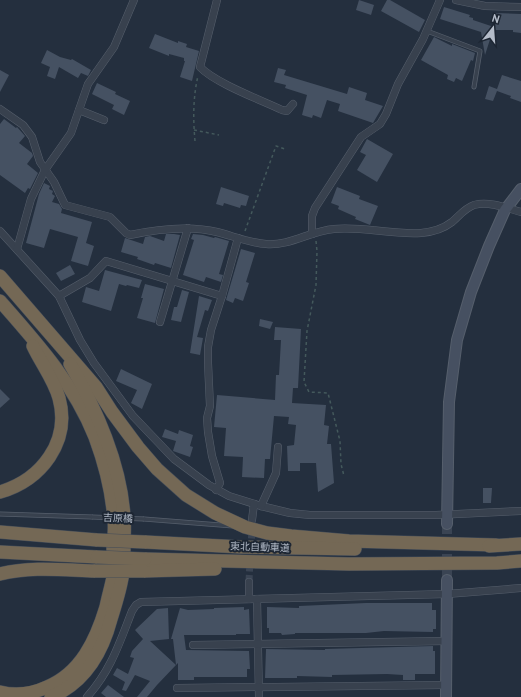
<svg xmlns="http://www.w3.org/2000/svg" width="521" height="697" viewBox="0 0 521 697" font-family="'PT Sans','Noto Sans JP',sans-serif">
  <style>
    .building { fill: #455162 }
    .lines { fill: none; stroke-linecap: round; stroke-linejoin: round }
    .street-tunnel { stroke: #3a4453; stroke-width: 7; stroke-dasharray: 7 3.5; stroke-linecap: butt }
    .secondary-tunnel { stroke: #3a4453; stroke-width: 10; stroke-dasharray: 10 5; stroke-linecap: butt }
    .lane-casing { stroke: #565f6c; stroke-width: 5 }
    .street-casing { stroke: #565f6c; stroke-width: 8 }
    .secondary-casing { stroke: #565f6c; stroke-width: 12 }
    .highway-casing { stroke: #434c59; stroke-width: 14 }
    .path { stroke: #44595c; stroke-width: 1.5; stroke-dasharray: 3 3; stroke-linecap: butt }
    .lane { stroke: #38414e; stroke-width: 3.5 }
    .street { stroke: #38414e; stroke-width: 7 }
    .secondary { stroke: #465061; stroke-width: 10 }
    .highway { stroke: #746855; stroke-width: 13 }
    .lane-bridge-casing { stroke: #565f6c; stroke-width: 5; stroke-linecap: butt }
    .highway-bridge-casing { stroke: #434c59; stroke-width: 14; stroke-linecap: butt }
    .lane-bridge { stroke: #38414e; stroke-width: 3.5 }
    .highway-bridge { stroke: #746855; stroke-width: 13 }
    .labels { text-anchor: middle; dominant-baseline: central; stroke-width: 4; stroke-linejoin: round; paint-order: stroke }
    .street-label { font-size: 10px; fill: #b4bcc9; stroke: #1d2633 }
  </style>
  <rect width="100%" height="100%" fill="#242f3e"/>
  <g class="building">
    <polygon points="359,0 374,5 371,15 356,10"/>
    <polygon points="387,0 390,0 425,20 419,32 381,11"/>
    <polygon points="444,7 470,15 469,17 473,18 473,20 494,27 485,55 481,32 440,19"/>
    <polygon points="495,13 521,14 521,33 513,32 513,30 495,30"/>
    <polygon points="155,34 178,43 178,41 187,44 186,47 199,51 192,81 180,77 185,61 184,61 184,58 169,54 169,56 149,48"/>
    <polygon points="434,37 452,46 452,44 475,53 473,61 471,60 462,81 456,78 454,82 447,79 448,75 421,60"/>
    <polygon points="47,50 60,57 71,60 72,59 91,70 88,76 81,73 78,78 59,67 55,79 47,76 50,67 41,63"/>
    <polygon points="278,68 286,70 284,75 347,94 349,87 367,93 365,100 383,106 373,123 338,111 340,104 327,100 321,118 313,115 312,118 302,115 307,95 285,88 286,85 274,82"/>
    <polygon points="0,70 9,75 0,92"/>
    <polygon points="502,75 521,81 521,102 510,98 511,96 497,91 493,101 485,99 489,86 497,89"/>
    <polygon points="97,83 116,92 115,94 130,101 124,115 112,109 114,105 92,94"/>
    <polygon points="4,119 16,128 17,127 25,136 19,143 32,153 33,156 27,164 38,173 30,189 28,188 25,193 0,175 0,124"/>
    <polygon points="367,139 393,154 377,182 357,170 366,155 360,152"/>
    <polygon points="44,183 50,186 49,189 53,191 52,194 55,196 52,202 59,204 62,209 61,213 92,222 86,243 94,246 88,266 71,261 78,237 50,229 44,248 26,243 39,194"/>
    <polygon points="221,187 249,196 246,206 241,205 240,208 224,203 223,206 216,204"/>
    <polygon points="337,187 360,196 359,199 378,206 370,225 355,219 356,217 338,209 339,206 331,203"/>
    <polygon points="166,234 174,234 180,235 171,268 155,263 154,265 137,259 138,257 121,252 125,238 143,244 145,237 150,236 164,241"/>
    <polygon points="193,234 203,235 214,238 215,237 229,241 219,274 223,275 221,282 206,277 204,282 183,275 194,240 191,239"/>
    <polygon points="241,249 255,253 246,282 249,283 243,301 235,298 233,303 226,300"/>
    <polygon points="70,265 75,274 61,281 56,273"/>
    <polygon points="105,270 142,280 139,288 127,285 126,286 119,284 111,311 82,302 86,287 99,291"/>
    <polygon points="145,284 164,289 155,323 137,318 143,298 141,298"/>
    <polygon points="182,290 189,292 181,322 171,320 174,307 177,307"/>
    <polygon points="199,296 212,300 208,311 205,310 197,337 203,338 200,355 190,353"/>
    <polygon points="260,319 273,322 270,329 259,326"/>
    <polygon points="275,327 301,329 298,388 293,388 292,403 326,405 324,425 329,426 327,444 331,444 334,483 318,492 316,463 300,463 300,471 288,471 287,446 294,445 296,425 288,424 289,417 274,416 270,459 265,459 264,478 242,477 243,457 224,456 226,428 214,427 217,395 275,400 276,375 279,375 281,340 274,340"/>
    <polygon points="121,369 152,384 142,409 131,403 137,390 116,381"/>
    <polygon points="0,389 10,399 0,408"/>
    <polygon points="165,429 178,434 179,430 193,435 190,446 193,447 190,457 173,451 176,441 162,437"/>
    <polygon points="483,488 492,488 491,503 483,503"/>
    <polygon points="366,603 432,603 432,610 436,610 436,629 433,629 433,632 384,631 366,633 295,633 295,634 282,635 281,633 269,633 269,628 267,628 267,607 299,608 299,606"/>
    <polygon points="244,607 244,610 249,609 250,634 236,634 236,635 184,635 186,650 249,651 250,669 247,669 247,677 194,677 194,680 178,680 178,663 176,665 173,639 171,639 180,608 188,610 214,609 214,608"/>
    <polygon points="168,608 169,639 150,641 176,665 157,685 147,697 137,697 150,681 135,675 126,691 122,690 125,682 113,675 117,668 128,674 134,658 130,657 132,651 143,639 135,630 157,609"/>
    <polygon points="433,646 433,651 435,651 435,674 415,674 415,680 403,680 403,675 387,674 332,675 332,677 297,676 297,678 265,678 266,649 325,650 325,649"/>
    <polygon points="108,685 124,697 106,697 101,693"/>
  </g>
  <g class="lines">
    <g class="street-tunnel">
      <polyline points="251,549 252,526"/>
      <polyline points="249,582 250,560"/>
    </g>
    <polyline class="secondary-tunnel" points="447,524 447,580"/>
    <g class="lane-casing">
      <g id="lane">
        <polyline points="427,31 480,51 474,87"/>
        <polyline points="0,514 92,517"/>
        <polyline points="144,519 233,526"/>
      </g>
    </g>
    <g class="street-casing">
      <g id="street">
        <path d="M217 0 200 67C215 83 261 100 282 110L287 111 293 104"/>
        <polyline points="456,0 485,6 521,7"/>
        <path d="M0 109 23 125 32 137 40 162 54 182 65 205 110 217 126 233 130 235C158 229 188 225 217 232 233 236 250 243 266 244 290 246 310 231 334 229 362 226 392 235 421 233 432 232 443 229 452 222 459 216 465 208 474 205 489 201 507 208 521 212"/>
        <polyline points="79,110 104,120"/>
        <polyline points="0,231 59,296 80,340 94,363 133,416 174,459 209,485 229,496 261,506 290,513 310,515 436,515 521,511"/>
        <polyline points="312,234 312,216 315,208 361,137 380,124 386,114 398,84 423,39 440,0"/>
        <polyline points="17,249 31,199 45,170 71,133 88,84 114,47 134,0"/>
        <polyline points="59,296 90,278 106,261 222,296"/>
        <polyline points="160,322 188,228"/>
        <polyline points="216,490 220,483 212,456 208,432 207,418 210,406 208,363 208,347 211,330 222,296 238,238"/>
        <polyline points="261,506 276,473 278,447"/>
        <polyline points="252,520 254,504"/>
        <polyline points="249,599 249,582"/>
        <polyline points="257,599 259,697"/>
        <polyline points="193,645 447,641"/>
        <polyline points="177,688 446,685"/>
        <path d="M87 697C111 670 119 644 132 611L136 605 141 602 447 594 521 588"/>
      </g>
    </g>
    <g class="secondary-casing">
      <g id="secondary">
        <polyline points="447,524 449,402 457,340 471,292 489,246 505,210 521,189"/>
        <polyline points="446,697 447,580"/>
      </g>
    </g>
    <g class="highway-casing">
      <g id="highway">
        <polyline points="0,276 96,387 112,412 138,447 157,469 186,495 215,513 245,527 267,533 291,536 349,541 496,545"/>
        <path d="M0 301C37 343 74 384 95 437 105 464 112 491 114 520 115 529 114 538 113 547 113 557 114 568 113 577 111 587 108 597 106 607 96 640 81 673 47 687 32 694 16 696 0 692"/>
        <path d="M0 492C41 480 71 442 59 398 54 380 41 363 33 346"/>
        <polyline points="0,532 97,540"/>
        <polyline points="145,542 241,547 355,549"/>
        <polyline points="489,546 521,544"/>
        <polyline points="0,552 97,557"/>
        <polyline points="145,559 349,564 497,563 521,561"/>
        <polyline points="144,571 215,569"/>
        <path d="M0 574C30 566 64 570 95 571"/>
        <path d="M51 697C84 683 102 653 111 619 116 603 121 588 123 572 124 563 124 553 124 544 124 535 125 526 124 517 121 465 96 408 70 364"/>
      </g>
    </g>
    <g class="path">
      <polyline points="194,130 219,135"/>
      <path d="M195 141C193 119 193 97 198 76"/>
      <polyline points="245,231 276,146 285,149"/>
      <polyline points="316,241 317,251 316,285 307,331 304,382 309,392 328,393 340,441 341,464 344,476"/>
    </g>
    <use href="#lane" class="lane"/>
    <use href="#street" class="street"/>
    <use href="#secondary" class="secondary"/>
    <use href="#highway" class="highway"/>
    <g class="lane-bridge-casing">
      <polyline id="lane-bridge" points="92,517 144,519"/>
    </g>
    <g class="highway-bridge-casing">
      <g id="highway-bridge">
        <polyline points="97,540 145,542"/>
        <polyline points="97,557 145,559"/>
        <polyline points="95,571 144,571"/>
      </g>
    </g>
    <use href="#lane-bridge" class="lane-bridge"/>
    <use href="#highway-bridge" class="highway-bridge"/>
  </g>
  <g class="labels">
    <g class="street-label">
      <text transform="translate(118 518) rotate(3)">吉原橋</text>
      <text transform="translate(260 547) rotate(2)">東北自動車道</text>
    </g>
  </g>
  <g transform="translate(493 28) rotate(17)" stroke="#1d2633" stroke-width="3" paint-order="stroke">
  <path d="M0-3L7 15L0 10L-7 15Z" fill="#b4bcc9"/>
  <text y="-6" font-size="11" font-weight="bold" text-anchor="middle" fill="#b4bcc9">N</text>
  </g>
</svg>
